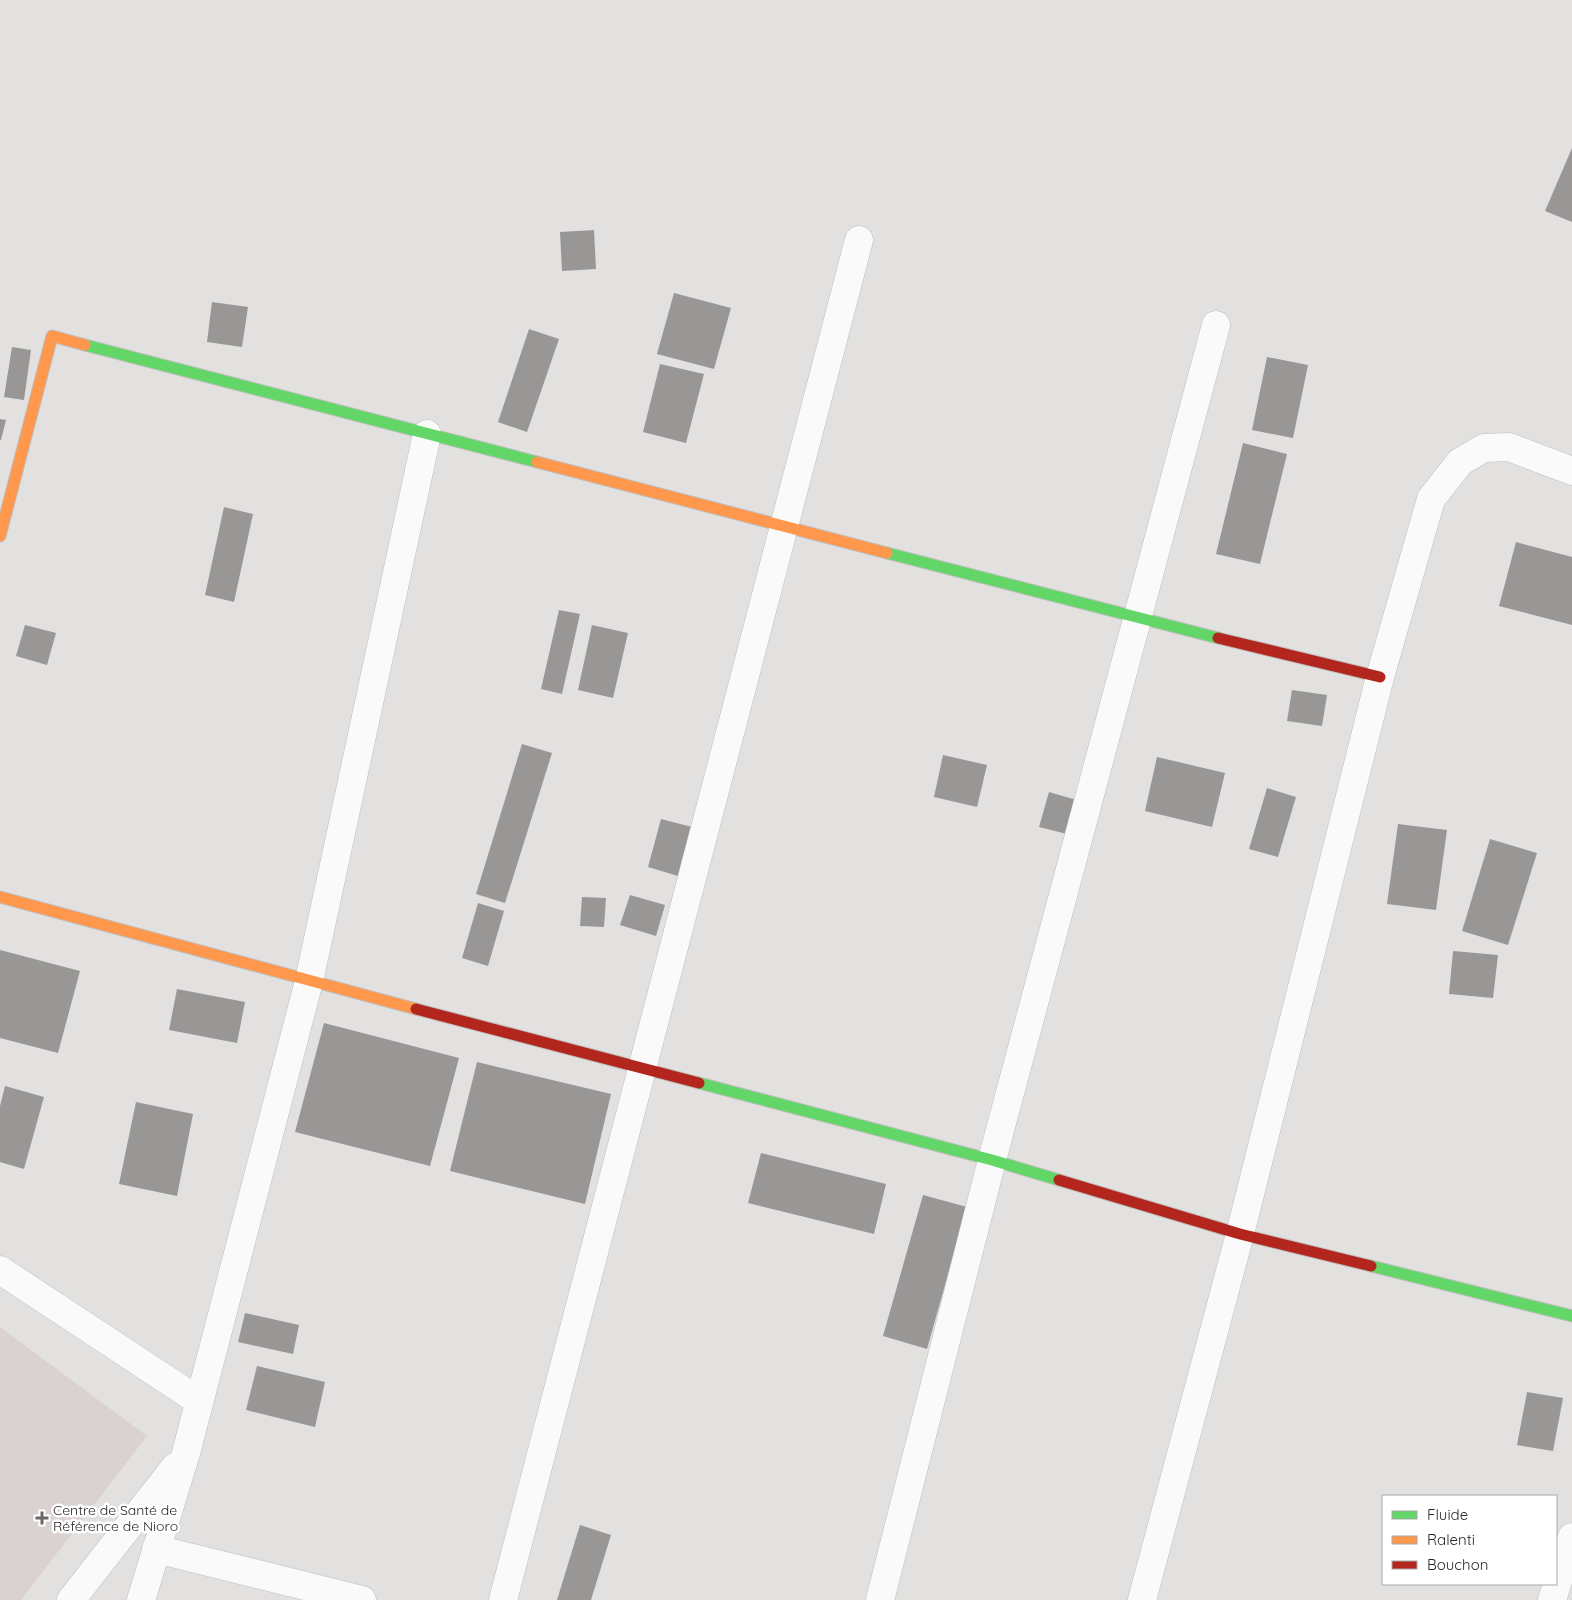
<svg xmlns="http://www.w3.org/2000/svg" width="1572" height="1600" viewBox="0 0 1572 1600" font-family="Quicksand,sans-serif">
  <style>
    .built { fill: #dad2d0 }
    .building { fill: #989796 }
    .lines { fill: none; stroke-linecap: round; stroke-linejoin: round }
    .street-casing { stroke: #bfbebd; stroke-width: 29 }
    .fast-casing { stroke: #bfbebd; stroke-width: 13 }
    .slow-casing { stroke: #bfbebd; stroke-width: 13 }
    .jam-casing { stroke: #bfbebd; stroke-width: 13 }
    .street { stroke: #fbfafa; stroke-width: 28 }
    .fast { stroke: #63d668; stroke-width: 11 }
    .slow { stroke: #ff974d; stroke-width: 11 }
    .jam { stroke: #b3261e; stroke-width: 11 }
    .poi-dot { fill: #696767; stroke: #fff; stroke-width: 2 }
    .labels { text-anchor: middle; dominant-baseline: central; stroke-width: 5; stroke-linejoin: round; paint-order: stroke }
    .poi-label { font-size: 14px; fill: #282626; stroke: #fff; text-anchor: start }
  </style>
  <rect width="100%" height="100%" fill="#e3e1e0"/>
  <polygon class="built" points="0,1327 147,1436 21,1600 0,1600"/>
  <g class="building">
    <polygon points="1572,148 1572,222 1545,211"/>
    <polygon points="594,230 596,269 562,271 560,232"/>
    <polygon points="674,293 731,308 714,369 657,354"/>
    <polygon points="212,302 248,307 242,347 207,342"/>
    <polygon points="529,329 559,339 527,432 498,422"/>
    <polygon points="12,347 31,350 24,400 4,397"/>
    <polygon points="1267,357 1308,365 1293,438 1252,430"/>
    <polygon points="660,364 704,374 686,443 643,432"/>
    <polygon points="0,419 6,420 1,440 0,440"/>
    <polygon points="1243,443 1287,454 1260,564 1216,554"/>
    <polygon points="224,507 253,514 234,602 205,595"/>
    <polygon points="1516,542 1572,557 1572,625 1499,606"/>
    <polygon points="559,610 580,614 562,694 541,689"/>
    <polygon points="25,625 56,633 47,665 16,656"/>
    <polygon points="592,625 628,633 613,698 578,690"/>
    <polygon points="1292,690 1327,695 1322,726 1287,721"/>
    <polygon points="522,744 552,753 505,903 476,894"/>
    <polygon points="943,755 987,765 977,807 934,797"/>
    <polygon points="1157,757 1225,773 1212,827 1145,811"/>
    <polygon points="1267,788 1296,797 1278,857 1249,849"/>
    <polygon points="1049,792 1080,801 1071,835 1039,827"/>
    <polygon points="661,819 692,827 678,876 648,867"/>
    <polygon points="1398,824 1447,830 1436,910 1387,904"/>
    <polygon points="1490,839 1537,853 1508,945 1462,931"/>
    <polygon points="630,895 665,905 656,936 620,925"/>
    <polygon points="582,897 606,898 604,927 580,926"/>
    <polygon points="478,903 504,911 488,966 462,958"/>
    <polygon points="0,950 80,971 58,1053 0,1038"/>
    <polygon points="1453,951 1498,955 1493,998 1449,994"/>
    <polygon points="177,989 245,1002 237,1043 169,1030"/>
    <polygon points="324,1023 459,1058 430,1166 295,1132"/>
    <polygon points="477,1062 611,1094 585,1204 450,1171"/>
    <polygon points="5,1086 44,1097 24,1169 0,1162 0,1106"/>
    <polygon points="136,1102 193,1114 177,1196 119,1184"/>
    <polygon points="761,1153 886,1184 874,1234 748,1203"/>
    <polygon points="923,1195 967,1207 927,1349 883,1336"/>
    <polygon points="245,1313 299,1325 293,1354 238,1342"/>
    <polygon points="257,1366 325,1382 315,1427 246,1410"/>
    <polygon points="1527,1392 1563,1398 1553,1451 1517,1445"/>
    <polygon points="580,1525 611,1535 591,1600 557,1600"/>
  </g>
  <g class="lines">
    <g class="street-casing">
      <g id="street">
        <polyline points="0,1270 199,1401"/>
        <polyline points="156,1549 362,1600"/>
        <polyline points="71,1600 175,1467"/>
        <polyline points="141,1600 186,1453 309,981 427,434"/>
        <polyline points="503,1600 859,240"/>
        <polyline points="880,1600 992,1160 1216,325"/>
        <polyline points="1142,1600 1240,1234 1380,677 1431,499 1460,462 1484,448 1509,447 1572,471"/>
        <polyline points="1552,1600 1572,1537"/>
      </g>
    </g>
    <g class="fast-casing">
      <g id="fast">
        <polyline points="85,345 537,462"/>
        <polyline points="887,553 1218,638"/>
        <polyline points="699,1083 992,1160 1059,1180"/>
        <polyline points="1371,1266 1572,1316"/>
      </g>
    </g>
    <g class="slow-casing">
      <g id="slow">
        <polyline points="537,462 887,553"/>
        <polyline points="0,536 52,336 85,345"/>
        <polyline points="0,897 416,1009"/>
      </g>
    </g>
    <g class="jam-casing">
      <g id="jam">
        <polyline points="1218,638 1380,677"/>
        <polyline points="416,1009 699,1083"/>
        <polyline points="1059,1180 1240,1234 1371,1266"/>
      </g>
    </g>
    <use href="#street" class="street"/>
    <use href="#fast" class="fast"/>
    <use href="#slow" class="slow"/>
    <use href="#jam" class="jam"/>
  </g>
  <path class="poi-dot" d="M39.5 1510.5h5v5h5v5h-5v5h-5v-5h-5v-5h5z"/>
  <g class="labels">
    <g class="poi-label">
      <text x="53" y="1510">Centre de Santé de<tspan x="53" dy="16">Référence de Nioro</tspan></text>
    </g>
  </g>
  <rect x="1382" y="1495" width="175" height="90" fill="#ffffff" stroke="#a9a8a8"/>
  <rect x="1392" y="1511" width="25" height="8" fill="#63d668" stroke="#a9a8a8"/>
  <text x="1427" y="1520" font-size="15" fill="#282626">Fluide</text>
  <rect x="1392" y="1536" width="25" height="8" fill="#ff974d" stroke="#a9a8a8"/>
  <text x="1427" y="1545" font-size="15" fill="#282626">Ralenti</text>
  <rect x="1392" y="1561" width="25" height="8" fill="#b3261e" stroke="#a9a8a8"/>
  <text x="1427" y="1570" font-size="15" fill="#282626">Bouchon</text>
</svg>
